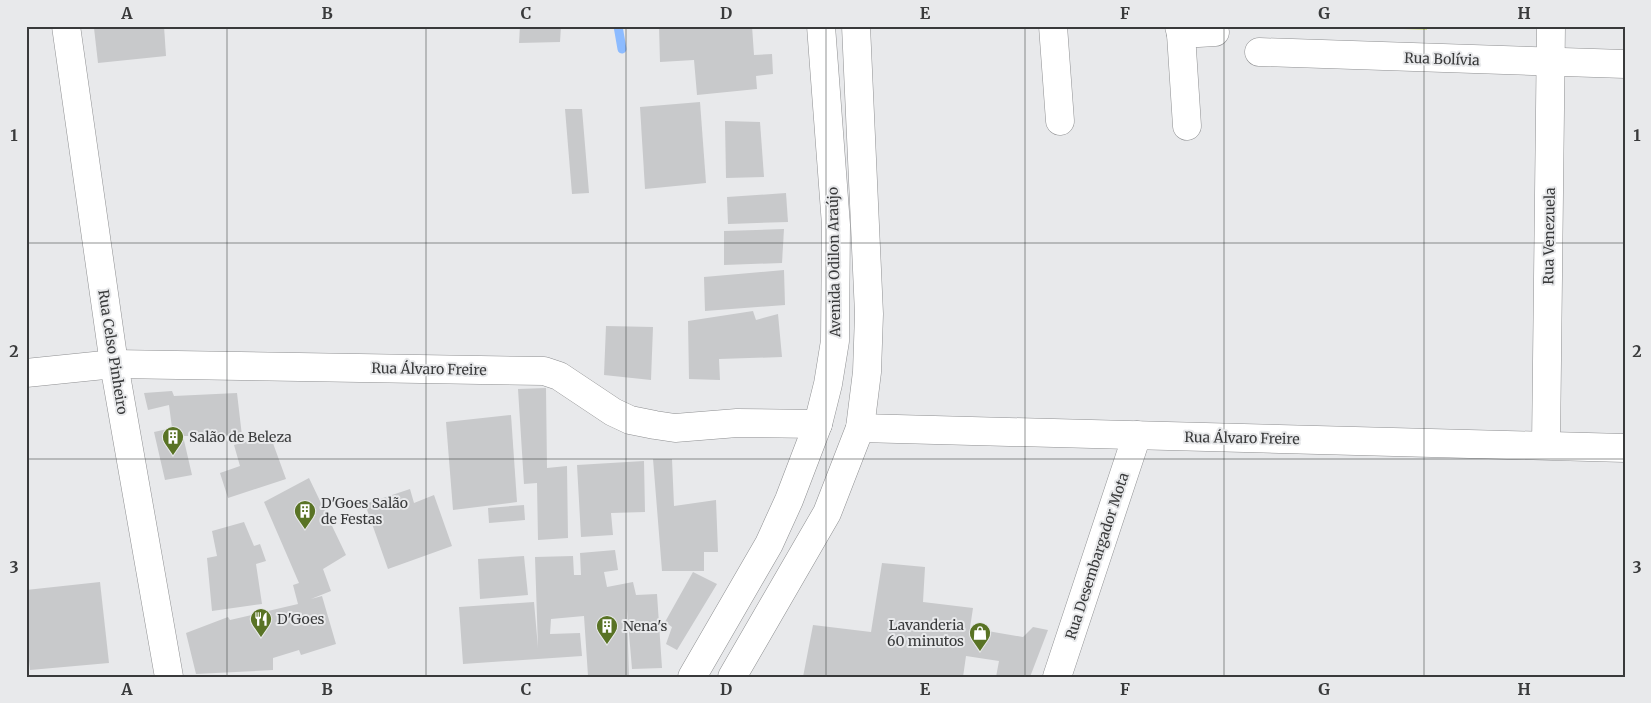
<svg xmlns="http://www.w3.org/2000/svg" width="1651" height="703" viewBox="0 0 1651 703" font-family="Merriweather,serif">
  <style>
    .green { fill: #d2de91 }
    .lines { fill: none; stroke-linecap: round; stroke-linejoin: round }
    .stream { stroke: #8cbbff; stroke-width: 9 }
    .building { fill: #c8c9cb }
    .minor-casing { stroke: #8e8f91; stroke-width: 29 }
    .major-casing { stroke: #8e8f91; stroke-width: 29 }
    .minor { stroke: #fff; stroke-width: 28 }
    .major { stroke: #fff; stroke-width: 28 }
    .grid { fill: none; stroke: #393a3b; stroke-width: 1; stroke-opacity: 0.55 }
    .labels { text-anchor: middle; dominant-baseline: central; stroke-width: 4; stroke-linejoin: round; paint-order: stroke }
    .street-label { font-size: 14px; fill: #393a3b; stroke: #e8e9eb }
    .poi-label { font-size: 14px; fill: #393a3b; stroke: #e8e9eb; text-anchor: start }
    .neatline { fill: none; stroke: #393a3b; stroke-width: 2 }
    .grid-label { font-size: 16px; text-anchor: middle; font-weight: bold; fill: #393a3b }
  </style>
  <rect width="100%" height="100%" fill="#e8e9eb"/>
  <polygon class="green" points="1333,26 1427,26 1427,30"/>
  <g class="lines">
    <polyline class="stream" points="618,26 622,49"/>
  </g>
  <g class="building">
    <polygon points="111,26 164,26 166,56 98,63 94,28"/>
    <polygon points="520,26 561,26 560,42 519,43"/>
    <polygon points="659,26 752,26 754,55 772,54 773,74 756,76 757,89 697,95 694,60 660,62"/>
    <polygon points="700,102 706,183 645,189 640,107"/>
    <polygon points="565,109 582,109 589,193 572,194"/>
    <polygon points="725,121 760,122 764,177 726,178"/>
    <polygon points="786,193 788,222 728,224 727,197"/>
    <polygon points="784,229 782,263 724,265 724,231"/>
    <polygon points="784,270 785,305 705,311 704,277"/>
    <polygon points="753,311 756,320 778,314 782,357 719,359 720,380 689,379 688,321"/>
    <polygon points="606,326 653,327 651,380 604,375"/>
    <polygon points="546,388 547,468 567,466 568,538 538,540 537,483 524,484 518,389"/>
    <polygon points="172,391 174,396 237,393 242,436 183,436 192,475 165,480 154,432 172,428 169,405 148,410 144,393"/>
    <polygon points="511,415 517,502 453,510 446,422"/>
    <polygon points="270,435 286,479 228,498 220,473 240,466 234,445"/>
    <polygon points="653,459 672,459 674,506 716,500 718,552 704,552 704,571 662,571"/>
    <polygon points="644,461 645,512 611,513 613,535 581,537 577,465"/>
    <polygon points="309,478 346,555 323,569 331,591 311,599 322,596 336,644 301,655 299,650 273,658 273,670 196,674 186,633 228,617 230,620 298,604 293,585 299,583 264,502"/>
    <polygon points="410,489 414,503 434,495 452,546 388,569 365,504"/>
    <polygon points="524,505 525,520 489,523 488,508"/>
    <polygon points="244,522 254,546 260,544 266,561 256,564 262,604 212,611 207,558 217,556 212,531"/>
    <polygon points="615,550 618,570 604,572 607,587 633,582 636,595 657,594 662,668 632,669 627,610 629,677 606,677 606,675 588,676 584,616 551,619 550,634 580,633 582,656 463,664 459,607 534,602 538,648 535,557 573,556 574,575 581,575 580,553"/>
    <polygon points="524,556 528,595 480,599 478,559"/>
    <polygon points="882,563 925,567 923,602 973,608 970,628 1023,637 1033,627 1048,630 1030,677 996,677 999,661 966,656 963,677 803,677 813,625 871,632"/>
    <polygon points="693,572 717,584 677,650 666,644 672,627 665,622"/>
    <polygon points="100,582 109,663 30,670 26,634 26,590"/>
  </g>
  <g class="lines">
    <g class="minor-casing">
      <g id="minor">
        <polyline points="66,26 114,364 169,677"/>
        <polyline points="1053,26 1060,121"/>
        <polyline points="1179,26 1181,34 1215,32"/>
        <polyline points="1181,34 1187,126"/>
        <polyline points="1259,52 1625,64"/>
        <polyline points="26,373 114,364 544,371 559,376 613,412 630,420 655,425 675,428 737,423 818,424"/>
        <polyline points="860,428 1625,448"/>
        <polyline points="1546,445 1551,26"/>
        <polyline points="1057,677 1137,435"/>
      </g>
    </g>
    <g class="major-casing">
      <g id="major">
        <polyline points="692,677 769,544 789,500 818,424 828,384 835,341 836,225 821,26"/>
        <polyline points="732,677 827,513 860,428 867,372 869,314 856,26"/>
      </g>
    </g>
    <use href="#minor" class="minor"/>
    <use href="#major" class="major"/>
  </g>
  <path class="grid" d="M227 26V677M426 26V677M626 26V677M826 26V677M1025 26V677M1224 26V677M1424 26V677M26 243H1625M26 459H1625"/>
  <defs>
    <g id="building-pin" transform="scale(1.125)"><path d="M0 17L-7.5 6A9.5 9.5 0 1 1 7.5 6Z" fill="#597325" stroke="#e8e9eb"/><path d="M-4-6H4V6H1V3H-1V6H-4ZM-2.5-4.3h1.7v1.8h-1.7ZM.8-4.3h1.7v1.8H.8ZM-2.5-1h1.7V.8h-1.7ZM.8-1h1.7V.8H.8Z" fill="#fff"/></g>
    <g id="restaurant-pin" transform="scale(1.125)"><path d="M0 17L-7.5 6A9.5 9.5 0 1 1 7.5 6Z" fill="#597325" stroke="#e8e9eb"/><path d="M-5-6h1v4h1v-4h1v4h1v-4h1v5L-1.5 .5V6h-2V.5L-5-1ZM5-6V6H3V1.5H1.5Q1.5-4 5-6Z" fill="#fff"/></g>
    <g id="shop-pin" transform="scale(1.125)"><path d="M0 17L-7.5 6A9.5 9.5 0 1 1 7.5 6Z" fill="#597325" stroke="#e8e9eb"/><path d="M-5-2.5h2.3a2.7 3.5 0 0 1 5.4 0H5L5.5 6h-11ZM-1.5-2.5h3a1.5 2.3 0 0 0-3 0Z" fill="#fff"/></g>
  </defs>
  <g fill-rule="evenodd">
    <use href="#building-pin" x="173" y="437"/>
    <use href="#building-pin" x="305" y="511"/>
    <use href="#restaurant-pin" x="261" y="619"/>
    <use href="#building-pin" x="607" y="626"/>
    <use href="#shop-pin" x="980" y="633"/>
  </g>
  <g class="labels">
    <g class="street-label">
      <text transform="translate(1442 59) rotate(2)">Rua Bolívia</text>
      <text transform="translate(1549 236) rotate(-89)">Rua Venezuela</text>
      <text transform="translate(834 262) rotate(-91)">Avenida Odilon Araújo</text>
      <text transform="translate(113 352) rotate(81)">Rua Celso Pinheiro</text>
      <text transform="translate(429 369) rotate(1)">Rua Álvaro Freire</text>
      <text transform="translate(1242 438) rotate(1)">Rua Álvaro Freire</text>
      <text transform="translate(1097 556) rotate(-72)">Rua Desembargador Mota</text>
    </g>
    <g class="poi-label">
      <text x="189" y="437">Salão de Beleza</text>
      <text x="321" y="503">D'Goes Salão<tspan x="321" dy="16">de Festas</tspan></text>
      <text x="277" y="619">D'Goes</text>
      <text x="964" y="625" text-anchor="end">Lavanderia<tspan x="964" dy="16">60 minutos</tspan></text>
      <text x="623" y="626">Nena's</text>
    </g>
  </g>
  <rect width="1651" height="703" fill="none" stroke="#e8e9eb" stroke-width="55"/>
  <rect x="28" y="28" width="1596" height="648" class="neatline"/>
  <g class="grid-label">
    <text x="127" y="19">A</text>
    <text x="327" y="19">B</text>
    <text x="526" y="19">C</text>
    <text x="726" y="19">D</text>
    <text x="925" y="19">E</text>
    <text x="1125" y="19">F</text>
    <text x="1324" y="19">G</text>
    <text x="1524" y="19">H</text>
    <text x="14" y="141">1</text>
    <text x="1637" y="141">1</text>
    <text x="14" y="357">2</text>
    <text x="1637" y="357">2</text>
    <text x="14" y="573">3</text>
    <text x="1637" y="573">3</text>
    <text x="127" y="695">A</text>
    <text x="327" y="695">B</text>
    <text x="526" y="695">C</text>
    <text x="726" y="695">D</text>
    <text x="925" y="695">E</text>
    <text x="1125" y="695">F</text>
    <text x="1324" y="695">G</text>
    <text x="1524" y="695">H</text>
  </g>
</svg>
